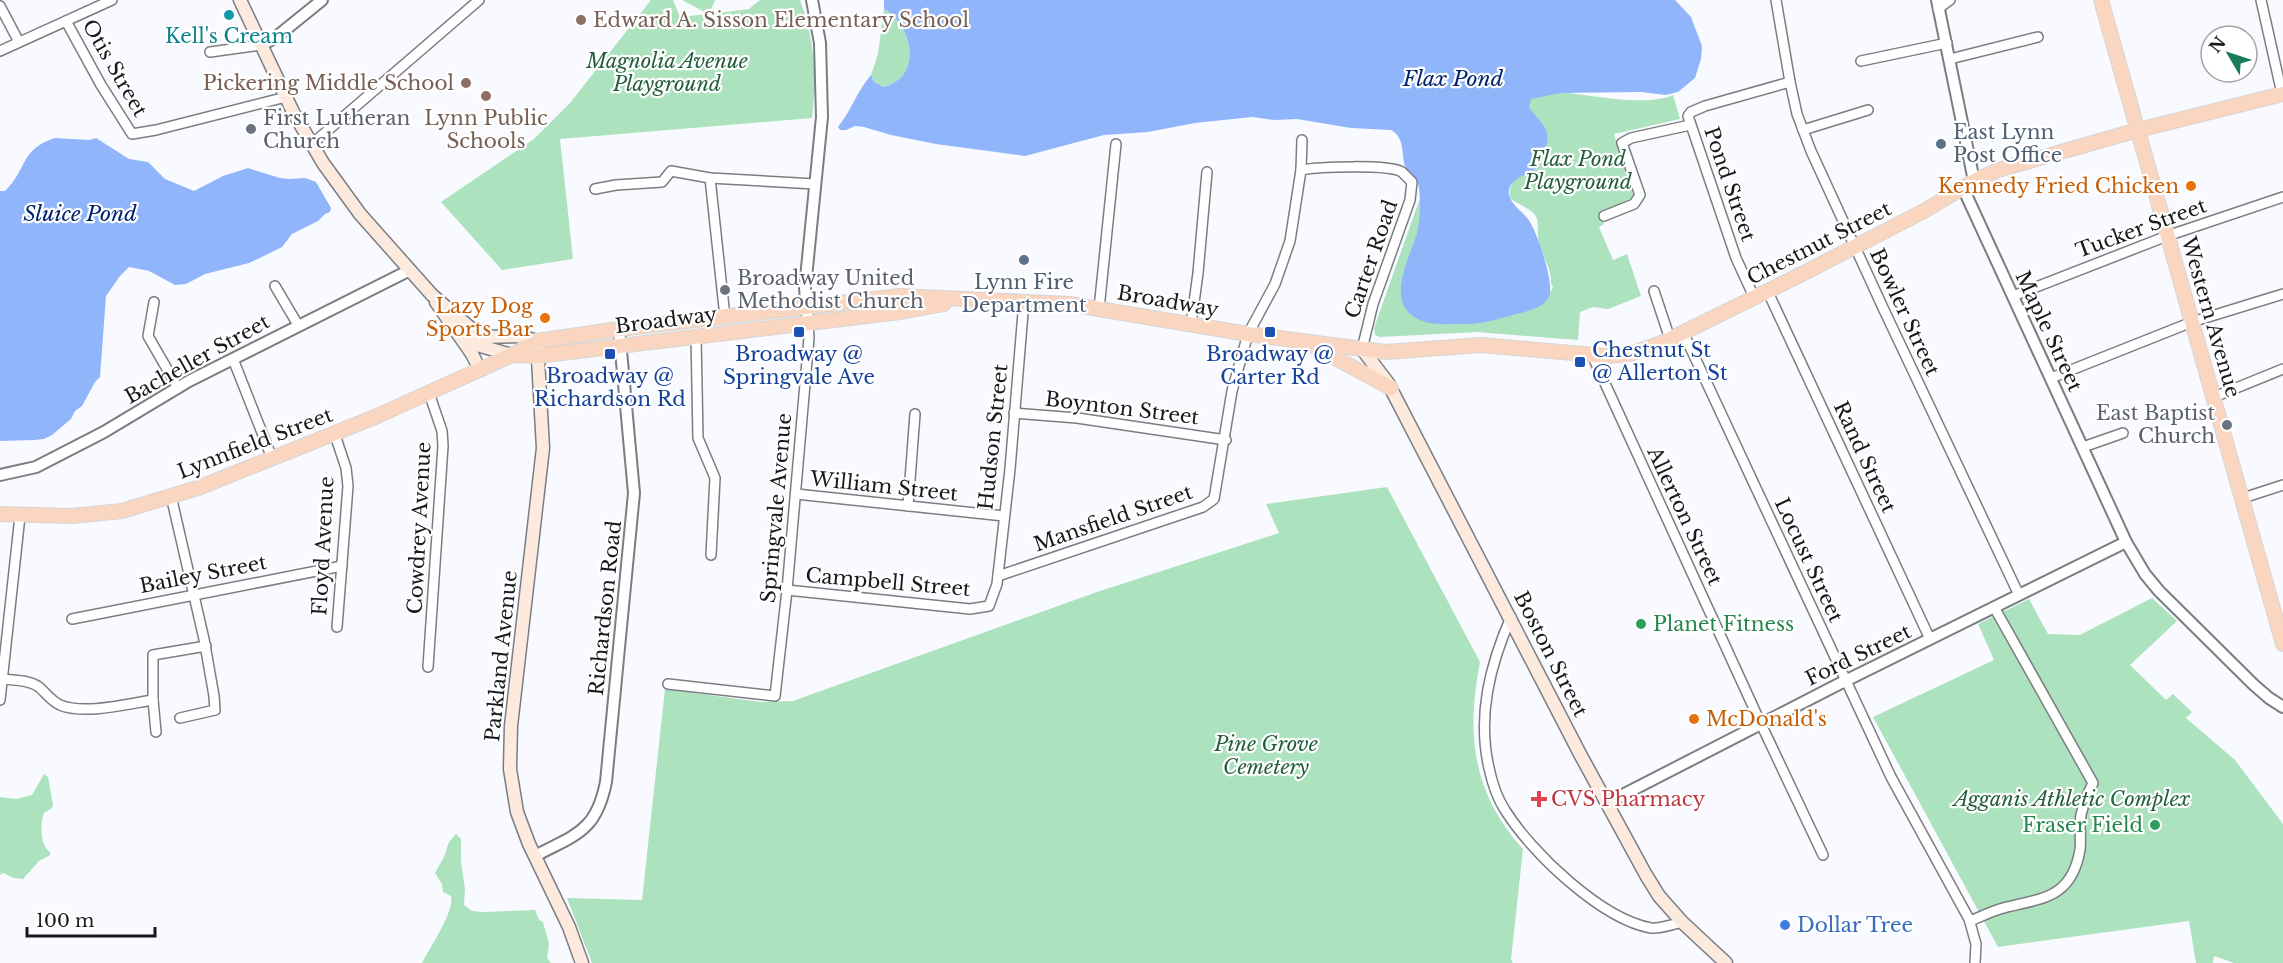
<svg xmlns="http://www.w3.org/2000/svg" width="2283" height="963" viewBox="0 0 2283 963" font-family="'Libre Baskerville',serif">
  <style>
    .green { fill: #ace2be }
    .water { fill: #90b5fa }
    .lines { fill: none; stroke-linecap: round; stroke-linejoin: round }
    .minor-casing { stroke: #7b7d82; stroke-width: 12 }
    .tertiary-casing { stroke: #7b7d82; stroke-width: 14 }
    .secondary-casing { stroke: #7b7d82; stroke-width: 15 }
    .primary-casing { stroke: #d5d6d6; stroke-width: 16 }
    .minor { stroke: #fff; stroke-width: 9 }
    .tertiary { stroke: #fff; stroke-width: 10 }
    .secondary { stroke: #fceadf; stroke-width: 12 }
    .primary { stroke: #fad5bf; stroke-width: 14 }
    .culture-dot { fill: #0f9aa8; stroke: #fff; stroke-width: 2 }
    .education-dot { fill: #8d6e63; stroke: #fff; stroke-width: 2 }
    .worship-dot { fill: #6b7280; stroke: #fff; stroke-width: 2 }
    .service-dot { fill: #5c6f8a; stroke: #fff; stroke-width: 2 }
    .food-dot { fill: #e8710a; stroke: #fff; stroke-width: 2 }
    .transit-dot { fill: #1a4fb4; stroke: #fff; stroke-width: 2 }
    .leisure-dot { fill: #2e9e5b; stroke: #fff; stroke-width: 2 }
    .health-dot { fill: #e0444e; stroke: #fff; stroke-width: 2 }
    .shop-dot { fill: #3f7fe0; stroke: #fff; stroke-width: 2 }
    .labels { text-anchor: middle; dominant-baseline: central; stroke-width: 4.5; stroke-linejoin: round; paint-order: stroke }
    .education-label { font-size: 20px; fill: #785e54; stroke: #fff; text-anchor: start }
    .culture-label { font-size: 20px; fill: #0d838f; stroke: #fff }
    .park-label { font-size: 20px; font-style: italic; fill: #245e3d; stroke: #fff }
    .street-label { font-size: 20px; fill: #18191b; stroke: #fff }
    .worship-label { font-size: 20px; fill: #5b616d; stroke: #fff; text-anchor: start }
    .service-label { font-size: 20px; fill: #4e5e75; stroke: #fff; text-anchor: start }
    .food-label { font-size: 20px; fill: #c56008; stroke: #fff; text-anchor: end }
    .transit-label { font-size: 20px; fill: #164399; stroke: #fff }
    .leisure-label { font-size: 20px; fill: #27864d; stroke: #fff; text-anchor: start }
    .health-label { font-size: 20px; fill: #be3a42; stroke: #fff; text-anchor: start }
    .shop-label { font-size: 20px; fill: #366cbe; stroke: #fff; text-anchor: start }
    .water-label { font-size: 21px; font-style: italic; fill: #012370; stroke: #fff }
  </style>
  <rect width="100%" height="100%" fill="#f8faff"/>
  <g class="green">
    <path d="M651 0H673L680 17 708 14 682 0H715L709 14 749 9 760 0H800C815 40 817 77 812 118L560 139 573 259 502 270 441 202 534 139 570 103Z"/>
    <path d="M884 9C913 26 923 77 884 87L874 82 871 75 878 54Z"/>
    <path d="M1561 92C1589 95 1649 107 1673 95L1680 119 1614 134 1634 197 1599 213 1604 224 1599 227 1613 260 1627 254 1641 296 1608 309 1593 307 1580 312 1578 340 1477 332 1380 337 1375 335 1374 328 1420 198 1550 293 1553 287 1551 284C1552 267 1540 254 1538 237 1537 230 1540 220 1534 214 1528 207 1517 204 1510 198V190L1532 118 1525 94Z"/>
    <path d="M1387 487 1480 662C1466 734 1472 793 1523 849L1511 960 1513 963H592L567 898 642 900 665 689 760 702 793 701 1097 592 1279 533 1266 504Z"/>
    <polygon points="2152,598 2177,621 2130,665 2166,700 2173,694 2192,712 2186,718 2235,760 2283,824 2283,963 2234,963 2214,956 2213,963 2196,963 2189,921 1998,947 1873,717 1994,660 1978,624 2029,599 2048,634 2080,635"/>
    <path d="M44 774 48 777 53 805 52 808 44 813C40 824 40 845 50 852V855L39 861 23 879 14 878 3 873 0 875V797L16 799 32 795Z"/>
    <path d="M456 834 461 839V862L465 889 464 905 472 911 483 912 535 910 539 920 543 922 549 944 547 958 551 963H422C429 949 455 911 451 896L443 892 442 884 435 873 444 857 449 842Z"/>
  </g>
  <g class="water">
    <path d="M884 0H1675L1691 17 1702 46 1701 59 1695 78 1678 92 1666 95 1641 92 1561 93 1531 99 1529 107C1534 116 1544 122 1547 133 1548 138 1547 142 1546 147 1544 153 1542 162 1537 167 1529 176 1512 176 1509 190 1507 202 1522 211 1528 219 1537 231 1555 284 1549 297 1543 308 1528 311 1517 314 1500 318 1482 325 1464 324 1445 324 1423 327 1408 312 1390 292 1411 254 1417 233 1420 219 1421 203 1419 188 1418 177 1407 174 1405 166 1401 152 1405 138 1391 130L1351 128 1297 119 1274 120 1252 117 1195 123 1148 132 1104 135 1025 156 936 144 891 135 864 127 855 126 846 130H840L838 127C851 111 857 91 871 75L874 82 884 87C923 76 913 26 884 9Z"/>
    <path d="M55 138 89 140 96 138 129 159 148 162 165 179 194 191 223 176 248 168 280 178 289 179 305 178 316 182 331 208 330 212 325 214 318 221 292 234 282 247 268 254 249 263 205 274 186 284 175 285 149 271 129 267 120 276 106 296 100 377 95 382 82 406 75 411 71 419 52 435 44 439 34 440 0 441V191H5C27 170 20 149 55 138Z"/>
  </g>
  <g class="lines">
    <g class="minor-casing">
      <g id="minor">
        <polyline points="1776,0 1790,82 1797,114 1811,151 1884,310 2019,595"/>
        <polyline points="2261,0 2282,94"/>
        <polyline points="0,6 19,42"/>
        <polyline points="1938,9 1950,0"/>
        <polyline points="66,21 101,85 132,134 156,130 286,97"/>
        <polyline points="0,51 112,0"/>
        <polyline points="210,52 261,45"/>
        <polyline points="1950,59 2038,37"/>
        <polyline points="1861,61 1947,43"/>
        <polyline points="1803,130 1868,110"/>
        <polyline points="312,144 479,0"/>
        <polyline points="1301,170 1302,140"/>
        <polyline points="710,178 725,317"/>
        <polyline points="595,189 616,185 662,182 671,171 710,178 815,184"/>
        <polyline points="1604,216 1634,204 1640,195 1622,143 1631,138 1690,125"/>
        <polyline points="275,286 298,325"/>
        <polyline points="1767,290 1930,639"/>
        <polyline points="1654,291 1670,339"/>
        <polyline points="2013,296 2167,236 2283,197"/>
        <polyline points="1754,297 1736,258 1688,116 1691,112 1705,106 1790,82"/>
        <polyline points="154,302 148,336 178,388"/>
        <polyline points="1099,309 1116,144"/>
        <polyline points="1191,325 1198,273 1207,172"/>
        <polyline points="1683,332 1891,777 1969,919 1976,944 1975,963"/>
        <polyline points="696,336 698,438 715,478 711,555"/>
        <polyline points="1592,355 1761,724 1823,855"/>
        <polyline points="233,359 272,458"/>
        <polyline points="2051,378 2192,322 2283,294"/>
        <polyline points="2214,397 2283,369"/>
        <polyline points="1014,413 1077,418 1226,440"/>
        <polyline points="334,432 346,468 348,486 337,627"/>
        <polyline points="2083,447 2123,433"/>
        <polyline points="796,494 1004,516"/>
        <polyline points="171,496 204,639 214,696 215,710 180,718"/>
        <polyline points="2243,498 2283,485"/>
        <polyline points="908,506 915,414"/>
        <path d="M998 576 1203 507 1214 499 1232 391 1248 334 1275 284 1290 241 1301 170C1318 167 1388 164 1402 172 1405 175 1409 179 1412 182L1410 200 1373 304 1362 349"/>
        <polyline points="787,590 970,609 989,606 997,584 1010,469 1024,301"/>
        <path d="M1511 617C1490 665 1477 716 1489 768 1492 782 1497 798 1505 810 1531 852 1601 919 1651 928 1660 929 1672 925 1682 922"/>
        <polyline points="72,619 342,566"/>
        <polyline points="428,667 443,446 442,431 429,393"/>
        <path d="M2 679C14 680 29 680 39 687 46 693 51 701 60 705 84 715 127 704 153 700"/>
        <polyline points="668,684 775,696 787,590 809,338 808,323"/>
        <polyline points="0,700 20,516"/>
        <polyline points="156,732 153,700 153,655 206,646"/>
        <path d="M1970 921C1980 917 1990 912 2000 909 2039 898 2071 901 2080 850 2081 841 2080 832 2080 822 2081 808 2087 795 2093 783L1994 607"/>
      </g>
    </g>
    <g class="tertiary-casing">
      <g id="tertiary">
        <polyline points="1937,0 1974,181"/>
        <polyline points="261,45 275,38 322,0"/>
        <polyline points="1963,188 2126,542 2145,574 2159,591 2254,685 2269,698 2283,707"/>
        <polyline points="808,323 805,288 822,117 820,43 812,0"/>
        <polyline points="0,475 36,467 104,432 189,381 410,270"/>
        <polyline points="1607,803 1837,685 2126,542"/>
        <path d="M535 856C576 834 596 832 606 782L634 493 619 329"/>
      </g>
    </g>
    <g class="secondary-casing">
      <g id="secondary">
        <polyline points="240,0 293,112 323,163 360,214 432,295 474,331 486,337 520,336 537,341 543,448 511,726 510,769 517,812 529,844 569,927 582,963"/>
        <polyline points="436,302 472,354 480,370"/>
        <polyline points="463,334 477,345 512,355"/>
        <polyline points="1362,349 1388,383 1580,754 1646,875 1659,896 1682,922 1726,963"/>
      </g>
    </g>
    <g class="primary-casing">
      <g id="primary">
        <polyline points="2101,0 2283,644"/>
        <polyline points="1315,347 1391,388"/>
        <polyline points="513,355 537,356 900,312 944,304"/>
        <polyline points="0,514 72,516 122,511 198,488 375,417 512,355 537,341 619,329 899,296 1069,304 1248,334 1386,352 1481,345 1607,356 1630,354 1664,342 1800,275 1924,211 1974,181 1998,170 2138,130 2283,94"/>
      </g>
    </g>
    <use href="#minor" class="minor"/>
    <use href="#tertiary" class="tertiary"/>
    <use href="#secondary" class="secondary"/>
    <use href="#primary" class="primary"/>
  </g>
  <circle class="culture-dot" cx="229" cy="15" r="6"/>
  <g class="education-dot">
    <circle cx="581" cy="20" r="6"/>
    <circle cx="466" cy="83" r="6"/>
    <circle cx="486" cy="96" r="6"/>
  </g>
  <g class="worship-dot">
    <circle cx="251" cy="129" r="6"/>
    <circle cx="725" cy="290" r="6"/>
    <circle cx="2227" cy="425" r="6"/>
  </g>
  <g class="service-dot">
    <circle cx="1941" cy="144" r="6"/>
    <circle cx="1024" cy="260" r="6"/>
  </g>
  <g class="food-dot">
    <circle cx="2191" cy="186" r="6"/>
    <circle cx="545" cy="318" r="6"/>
    <circle cx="1694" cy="719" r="6"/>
  </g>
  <g class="transit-dot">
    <rect x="793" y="326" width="12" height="12" rx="3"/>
    <rect x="1264" y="326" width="12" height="12" rx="3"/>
    <rect x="604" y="348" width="12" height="12" rx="3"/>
    <rect x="1574" y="356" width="12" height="12" rx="3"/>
  </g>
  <g class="leisure-dot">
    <circle cx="1641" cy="624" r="6"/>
    <circle cx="2155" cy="825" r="6"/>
  </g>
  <path class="health-dot" d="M1536 790h6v6h6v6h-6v6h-6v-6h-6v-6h6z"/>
  <circle class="shop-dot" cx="1785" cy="925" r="6"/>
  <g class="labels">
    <g class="education-label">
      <text x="593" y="20">Edward A. Sisson Elementary School</text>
      <text x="454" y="83" text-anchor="end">Pickering Middle School</text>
      <text x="486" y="118" text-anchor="middle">Lynn Public<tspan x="486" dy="23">Schools</tspan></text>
    </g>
    <g class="culture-label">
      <text x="229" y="36">Kell's Cream</text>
    </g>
    <g class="park-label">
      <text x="667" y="61">Magnolia Avenue<tspan x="667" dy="23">Playground</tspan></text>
      <text x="1578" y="159">Flax Pond<tspan x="1578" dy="23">Playground</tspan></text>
      <text x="1266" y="744">Pine Grove<tspan x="1266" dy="23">Cemetery</tspan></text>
      <text x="2072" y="799">Agganis Athletic Complex</text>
    </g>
    <g class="street-label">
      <text transform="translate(115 68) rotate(60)">Otis Street</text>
      <text transform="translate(1730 184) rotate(71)">Pond Street</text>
      <text transform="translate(2141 228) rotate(-20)">Tucker Street</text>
      <text transform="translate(1819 243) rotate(-27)">Chestnut Street</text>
      <text transform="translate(1371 259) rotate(-71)">Carter Road</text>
      <text transform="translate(1168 301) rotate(10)">Broadway</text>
      <text transform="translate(1905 312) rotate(65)">Bowler Street</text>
      <text transform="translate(2211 317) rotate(74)">Western Avenue</text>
      <text transform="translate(666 320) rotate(-7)">Broadway</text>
      <text transform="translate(2049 331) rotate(65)">Maple Street</text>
      <text transform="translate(197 359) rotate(-29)">Bacheller Street</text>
      <text transform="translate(1122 408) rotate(7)">Boynton Street</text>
      <text transform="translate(993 437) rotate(-84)">Hudson Street</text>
      <text transform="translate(255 443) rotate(-21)">Lynnfield Street</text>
      <text transform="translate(1865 457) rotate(65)">Rand Street</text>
      <text transform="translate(884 486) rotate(6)">William Street</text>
      <text transform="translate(776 508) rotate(-85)">Springvale Avenue</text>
      <text transform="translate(1685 516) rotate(65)">Allerton Street</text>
      <text transform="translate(1113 518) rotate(-19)">Mansfield Street</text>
      <text transform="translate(419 528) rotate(-87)">Cowdrey Avenue</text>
      <text transform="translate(323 546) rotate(-87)">Floyd Avenue</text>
      <text transform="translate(1809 560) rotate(65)">Locust Street</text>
      <text transform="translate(203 574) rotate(-11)">Bailey Street</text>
      <text transform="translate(888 582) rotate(5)">Campbell Street</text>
      <text transform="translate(605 608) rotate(-84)">Richardson Road</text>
      <text transform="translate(1551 654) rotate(63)">Boston Street</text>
      <text transform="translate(1858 655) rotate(-26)">Ford Street</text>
      <text transform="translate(501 656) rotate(-84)">Parkland Avenue</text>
    </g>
    <g class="worship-label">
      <text x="263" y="118">First Lutheran<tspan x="263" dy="23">Church</tspan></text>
      <text x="737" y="278">Broadway United<tspan x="737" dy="23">Methodist Church</tspan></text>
      <text x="2215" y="413" text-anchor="end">East Baptist<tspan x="2215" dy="23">Church</tspan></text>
    </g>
    <g class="service-label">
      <text x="1953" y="132">East Lynn<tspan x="1953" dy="23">Post Office</tspan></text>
      <text x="1024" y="282" text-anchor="middle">Lynn Fire<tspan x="1024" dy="23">Department</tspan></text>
    </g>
    <g class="food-label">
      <text x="2179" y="186">Kennedy Fried Chicken</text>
      <text x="533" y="306">Lazy Dog<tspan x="533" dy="23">Sports Bar</tspan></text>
      <text x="1706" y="719" text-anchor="start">McDonald's</text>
    </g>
    <g class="transit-label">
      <text x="1592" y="350" text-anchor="start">Chestnut St<tspan x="1592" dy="23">@ Allerton St</tspan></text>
      <text x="799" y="354">Broadway @<tspan x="799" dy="23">Springvale Ave</tspan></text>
      <text x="1270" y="354">Broadway @<tspan x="1270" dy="23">Carter Rd</tspan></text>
      <text x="610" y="376">Broadway @<tspan x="610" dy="23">Richardson Rd</tspan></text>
    </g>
    <g class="leisure-label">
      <text x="1653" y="624">Planet Fitness</text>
      <text x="2143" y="825" text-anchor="end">Fraser Field</text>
    </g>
    <g class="health-label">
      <text x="1551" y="799">CVS Pharmacy</text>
    </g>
    <g class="shop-label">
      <text x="1797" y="925">Dollar Tree</text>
    </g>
    <g class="water-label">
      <text x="1453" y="79">Flax Pond</text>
      <text x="80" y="214">Sluice Pond</text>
    </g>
  </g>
  <g transform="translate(2229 54) rotate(309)"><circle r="28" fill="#ffffff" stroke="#a3a3a4" stroke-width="1.5"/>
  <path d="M0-4.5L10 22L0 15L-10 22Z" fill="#177d57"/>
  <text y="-9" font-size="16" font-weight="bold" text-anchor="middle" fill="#18191b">N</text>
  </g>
  <path d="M27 927v9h128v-9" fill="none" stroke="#18191b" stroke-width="3"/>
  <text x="36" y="927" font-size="18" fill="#18191b" stroke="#ffffff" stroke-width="4.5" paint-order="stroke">100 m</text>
</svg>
